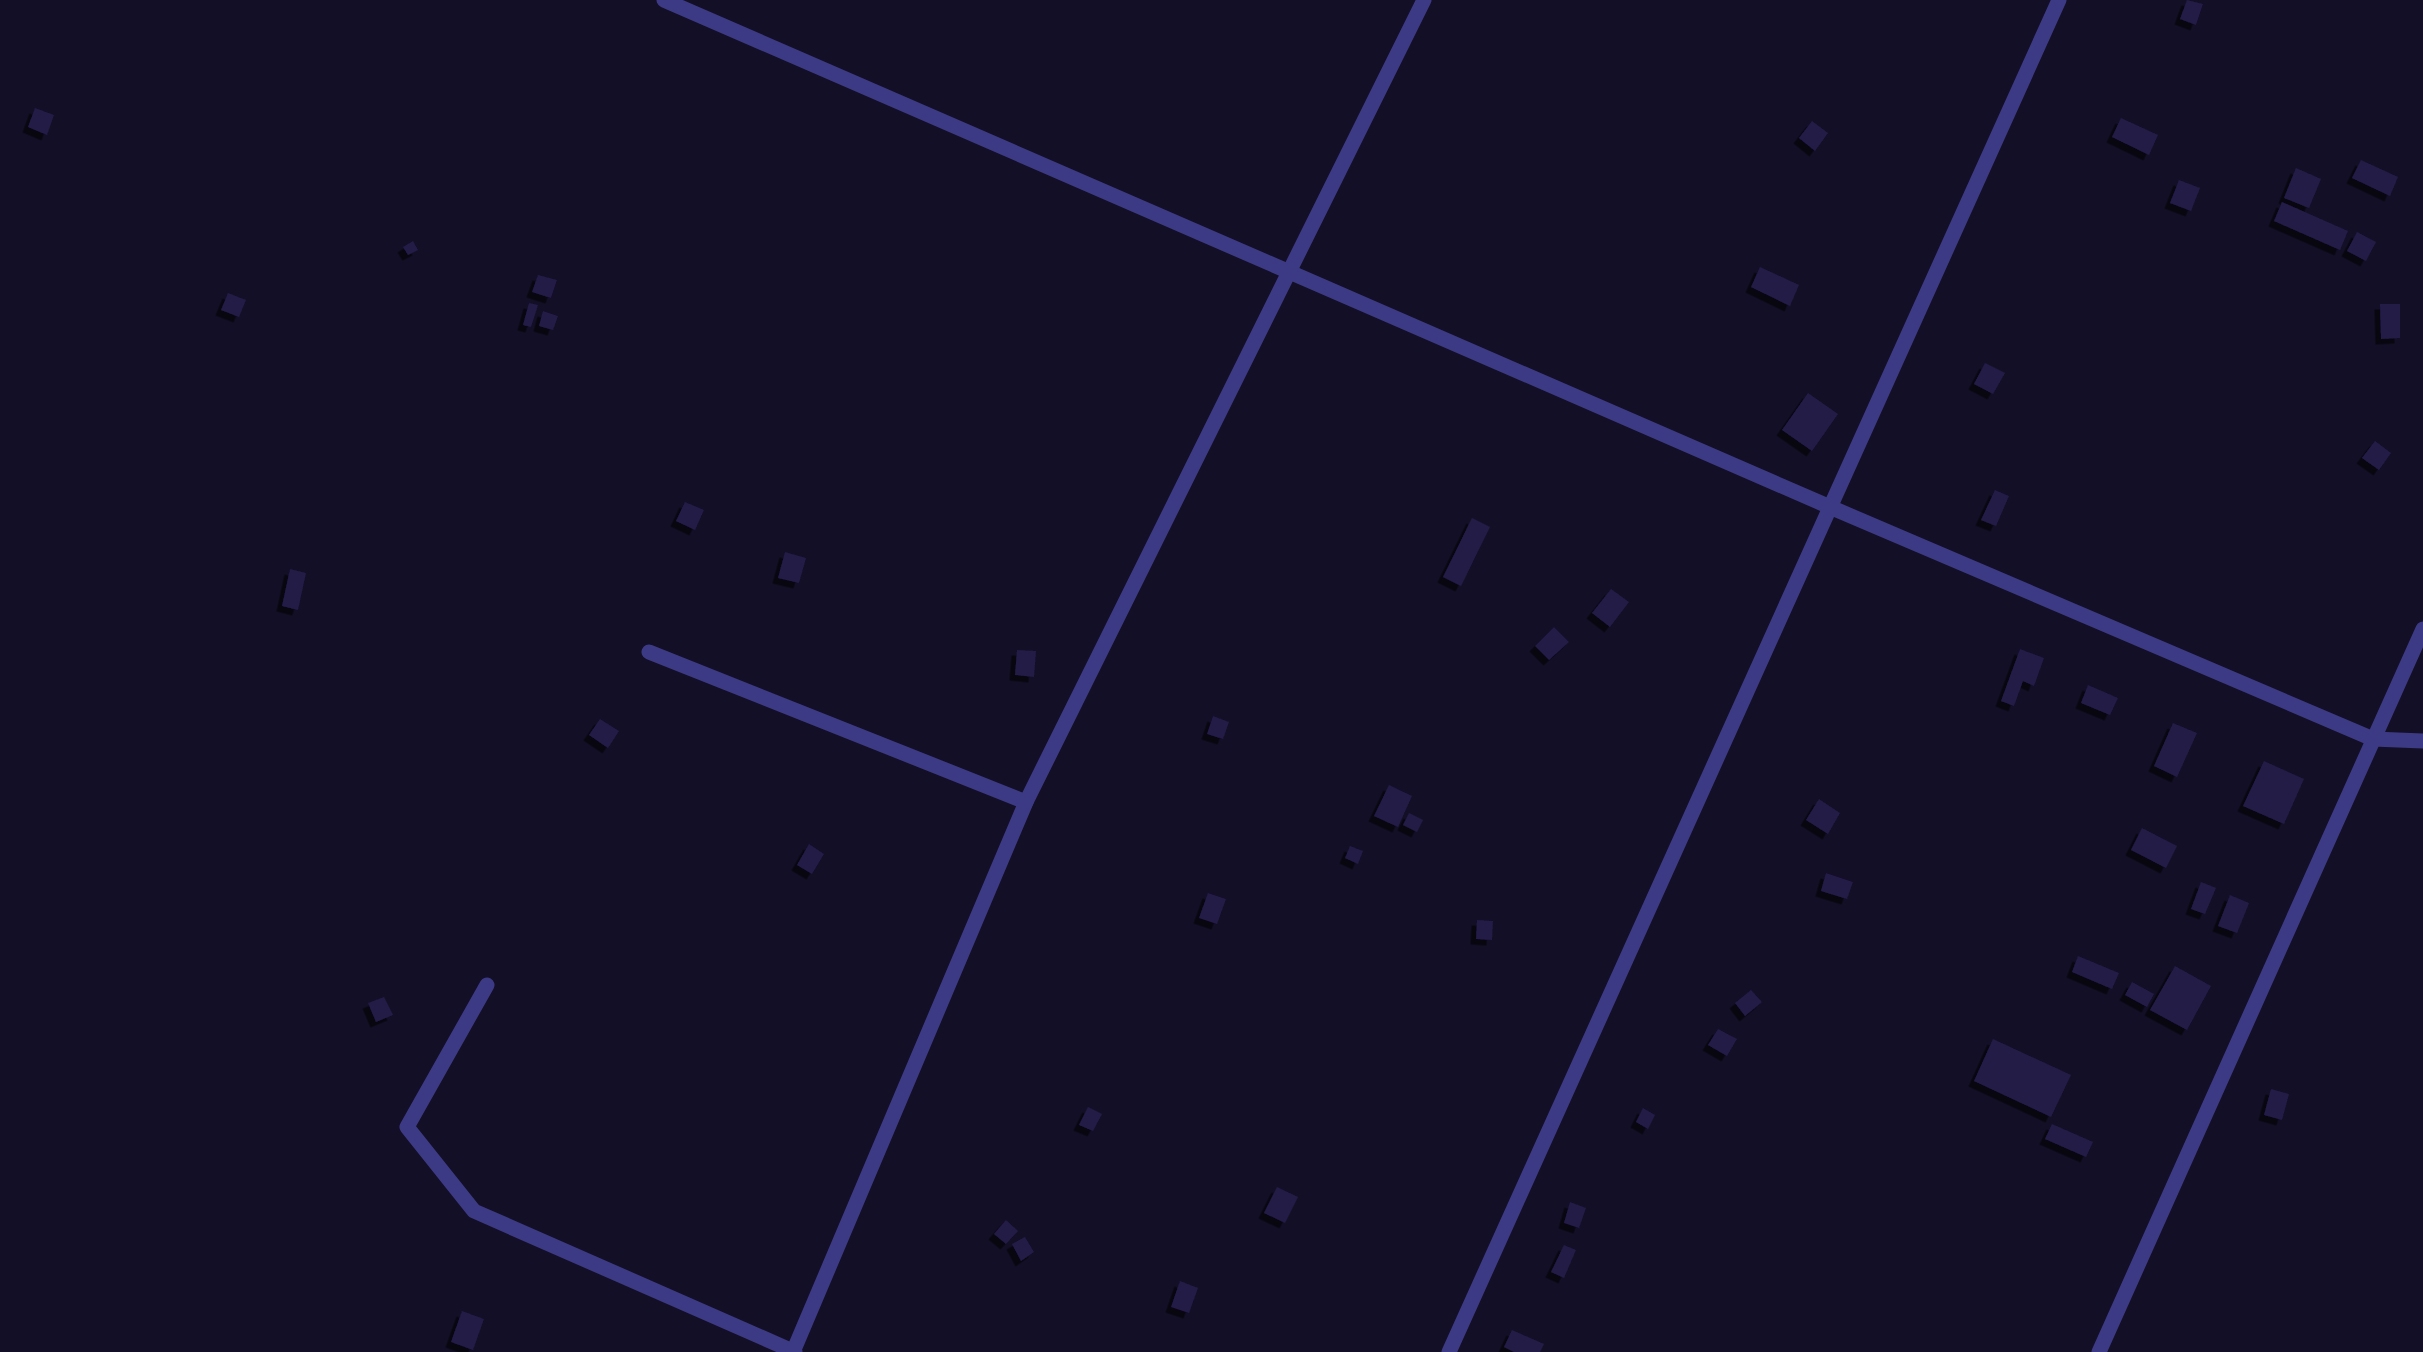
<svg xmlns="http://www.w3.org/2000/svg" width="2423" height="1352" viewBox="0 0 2423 1352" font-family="'Public Sans',sans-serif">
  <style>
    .building { fill: #241b47; filter: url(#shadow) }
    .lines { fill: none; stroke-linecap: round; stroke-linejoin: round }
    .minor { stroke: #3d3a85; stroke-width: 15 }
  </style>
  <defs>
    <filter id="shadow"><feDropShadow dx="-5.5" dy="5.5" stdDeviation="0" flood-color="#0009"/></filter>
  </defs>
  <rect width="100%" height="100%" fill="#130f26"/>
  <g class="building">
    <polygon points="2187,0 2203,4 2196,25 2180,19"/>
    <polygon points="35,108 54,115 47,135 28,127"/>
    <polygon points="2121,118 2158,135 2149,155 2112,137"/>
    <polygon points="1812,121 1828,133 1815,151 1799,138"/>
    <polygon points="2361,160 2398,177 2390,196 2352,178"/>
    <polygon points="2296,168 2321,179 2309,208 2284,198"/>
    <polygon points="2179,180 2200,188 2191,211 2170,203"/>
    <polygon points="2282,202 2348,231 2340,250 2274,221"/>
    <polygon points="2357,232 2376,242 2366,261 2347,251"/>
    <polygon points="413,241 418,250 408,255 403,247"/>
    <polygon points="1760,267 1799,285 1790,306 1751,287"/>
    <polygon points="538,275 557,280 551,298 532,292"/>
    <polygon points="228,293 246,300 239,317 221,310"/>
    <polygon points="529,303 538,305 531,327 523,325"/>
    <polygon points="2380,304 2400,304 2400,338 2381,339"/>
    <polygon points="543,311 558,316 553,330 539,326"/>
    <polygon points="1985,363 2005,373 1993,394 1974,384"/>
    <polygon points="1808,393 1838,414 1812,451 1782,430"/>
    <polygon points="2375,441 2391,453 2379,470 2362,458"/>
    <polygon points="1995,490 2009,496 1996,526 1981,520"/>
    <polygon points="685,502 704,510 695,530 676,521"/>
    <polygon points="1472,518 1490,527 1461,586 1443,577"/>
    <polygon points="785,552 806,558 799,583 778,578"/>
    <polygon points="290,569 306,573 298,610 282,606"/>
    <polygon points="1611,589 1629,602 1610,627 1592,613"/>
    <polygon points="1554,627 1569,642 1549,660 1535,646"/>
    <polygon points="2020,649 2044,658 2034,686 2023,681 2014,706 2001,701"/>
    <polygon points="1017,650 1036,651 1034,677 1015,675"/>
    <polygon points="2088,685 2118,698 2110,715 2081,703"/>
    <polygon points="1213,716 1229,722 1223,739 1207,734"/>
    <polygon points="600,719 619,731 608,748 589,735"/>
    <polygon points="2173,723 2197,733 2177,777 2154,766"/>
    <polygon points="2264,761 2304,779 2284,824 2243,806"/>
    <polygon points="1389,785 1412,796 1398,827 1374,816"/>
    <polygon points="1819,799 1840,813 1828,834 1806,820"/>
    <polygon points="1409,813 1423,820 1417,832 1403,825"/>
    <polygon points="2142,828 2177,846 2166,868 2131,850"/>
    <polygon points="809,844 824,854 812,874 797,865"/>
    <polygon points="1350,846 1363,851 1358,864 1345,858"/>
    <polygon points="1826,873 1853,882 1847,899 1821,891"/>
    <polygon points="2201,882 2216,888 2205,914 2191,909"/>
    <polygon points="1208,893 1226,899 1217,924 1199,918"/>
    <polygon points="2230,895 2249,903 2237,933 2218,926"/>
    <polygon points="1477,920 1493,921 1492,940 1476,939"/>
    <polygon points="2078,956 2119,973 2112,989 2072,972"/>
    <polygon points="2175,966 2211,986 2187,1030 2150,1010"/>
    <polygon points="2132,982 2154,994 2147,1007 2125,995"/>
    <polygon points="1751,990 1762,1002 1745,1016 1735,1003"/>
    <polygon points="384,997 393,1015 376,1022 368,1003"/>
    <polygon points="1718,1029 1737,1039 1727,1056 1708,1045"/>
    <polygon points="1993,1039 2071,1075 2051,1117 1974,1081"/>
    <polygon points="2271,1089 2289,1094 2282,1120 2264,1115"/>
    <polygon points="1088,1107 1102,1114 1093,1131 1079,1125"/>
    <polygon points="1643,1108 1655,1115 1648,1129 1636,1122"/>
    <polygon points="2052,1124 2093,1142 2086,1157 2045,1139"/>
    <polygon points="1277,1187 1298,1197 1285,1223 1264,1213"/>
    <polygon points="1570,1202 1586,1208 1579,1228 1564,1223"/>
    <polygon points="1006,1220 1018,1231 1006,1244 994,1234"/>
    <polygon points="1025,1237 1034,1252 1021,1261 1012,1244"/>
    <polygon points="1564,1245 1576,1250 1564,1278 1551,1272"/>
    <polygon points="1180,1281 1198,1288 1189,1313 1171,1307"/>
    <polygon points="462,1311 484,1319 473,1350 451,1342"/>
    <polygon points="1512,1330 1544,1344 1540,1352 1514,1352 1504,1347"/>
  </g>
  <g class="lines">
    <g class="minor">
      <polyline points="664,0 1830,507 2373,739 2423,741"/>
      <polyline points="649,652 1026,802"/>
      <polyline points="487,985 407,1127 474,1211 795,1352"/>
      <polyline points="793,1352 1026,802 1424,0"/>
      <polyline points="1449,1352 2059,0"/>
      <polyline points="2099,1352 2423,629"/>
    </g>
  </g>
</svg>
